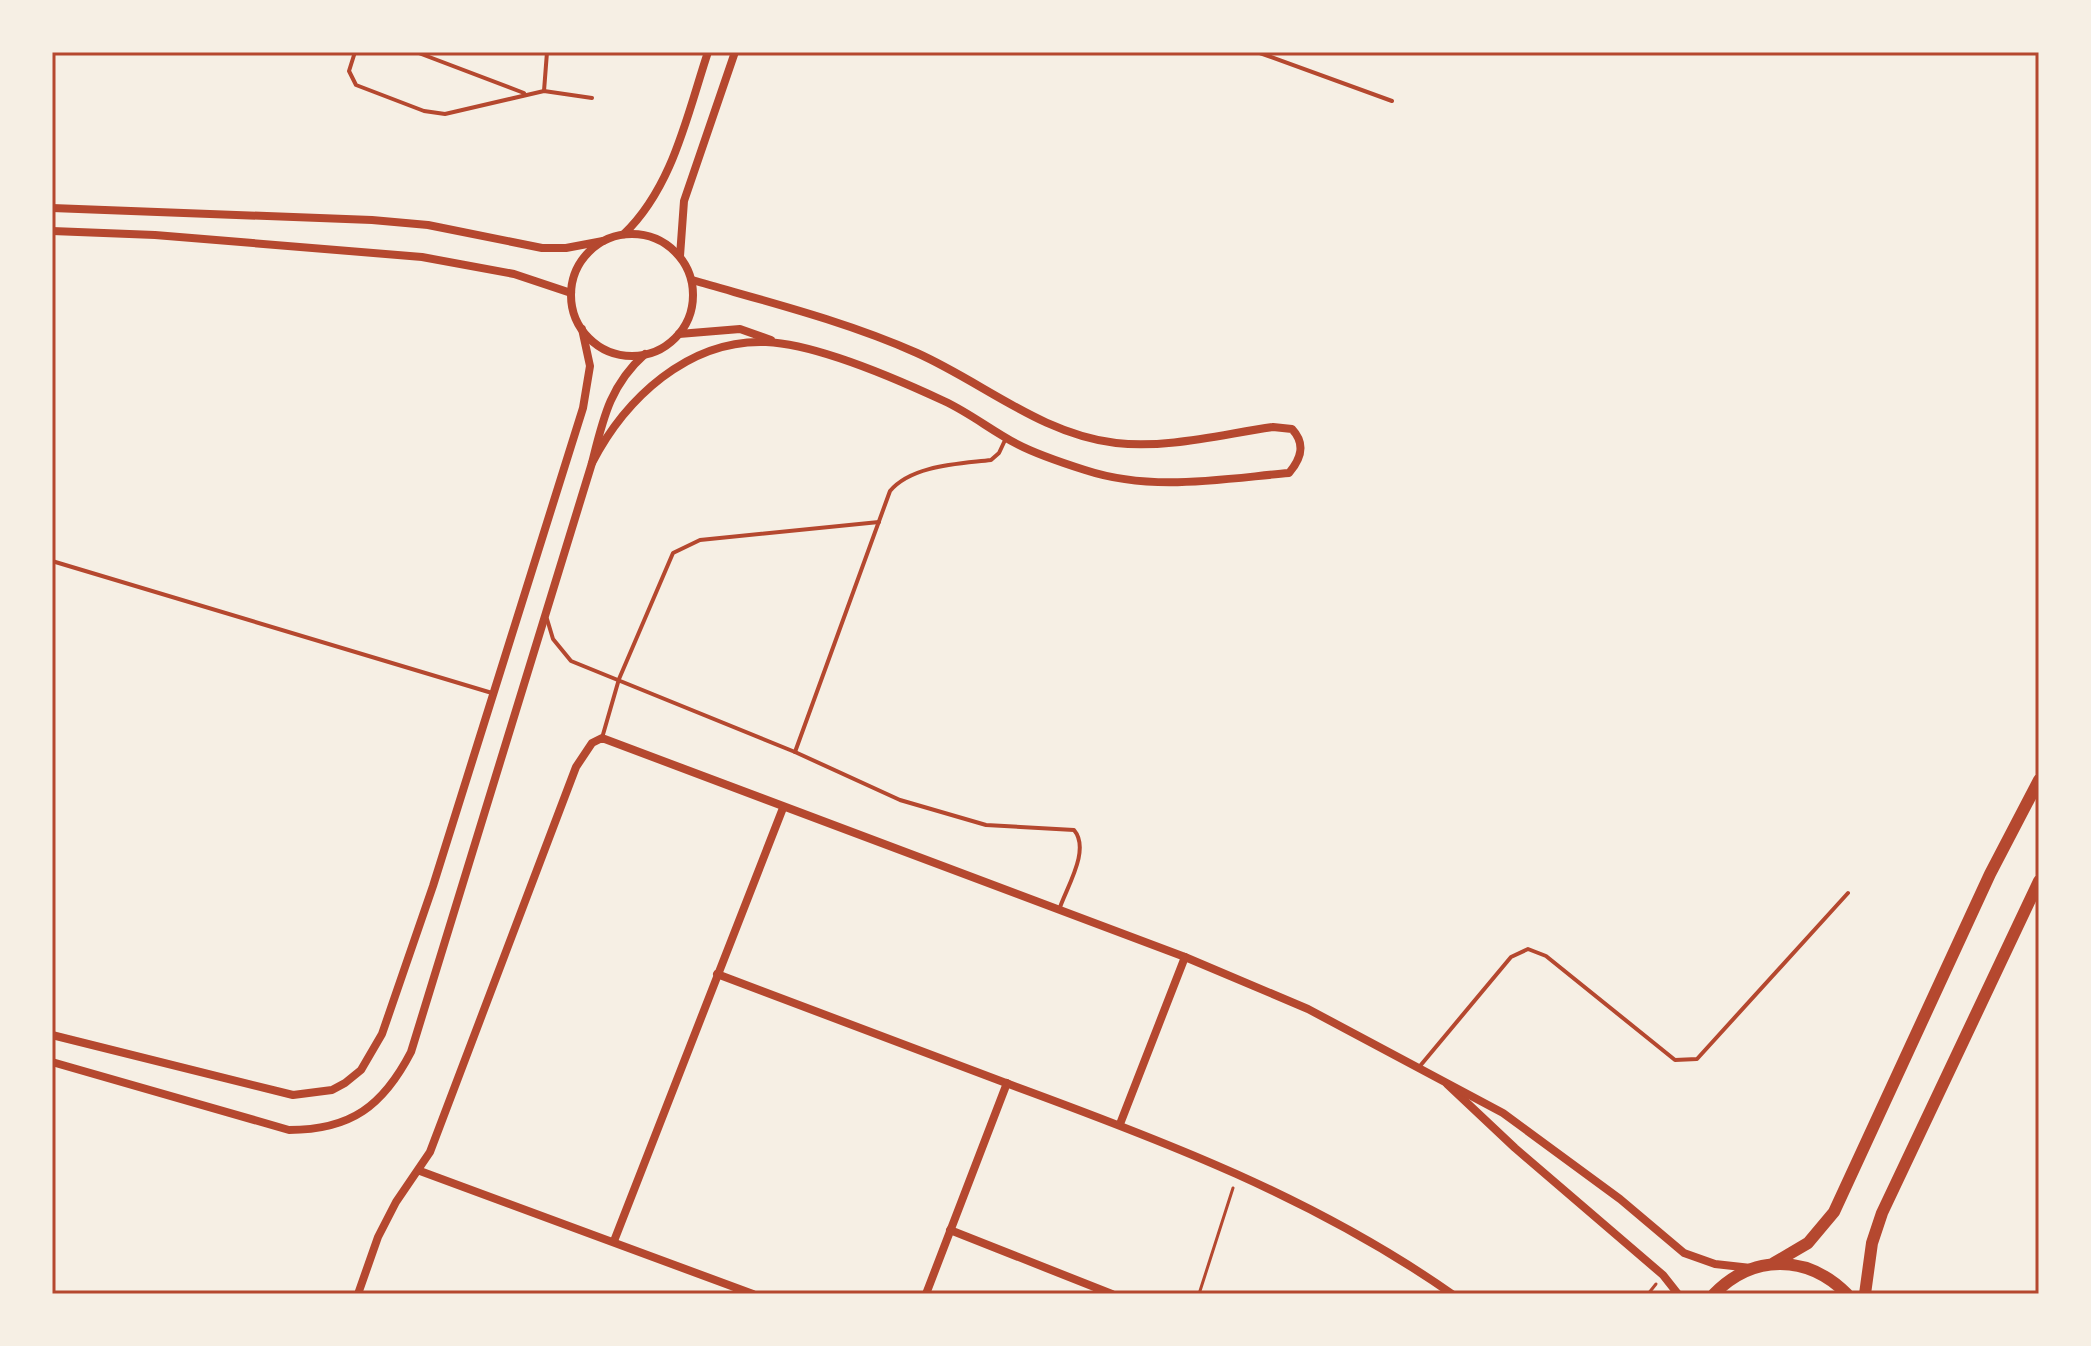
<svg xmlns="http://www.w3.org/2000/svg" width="2091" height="1346" viewBox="0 0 2091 1346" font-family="'Fira Sans',sans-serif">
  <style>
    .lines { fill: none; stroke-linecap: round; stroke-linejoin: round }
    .path { stroke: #b5482f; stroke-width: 3 }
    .service { stroke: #b5482f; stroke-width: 4 }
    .minor { stroke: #b5482f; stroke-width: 8 }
    .secondary { stroke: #b5482f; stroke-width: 12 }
    .neatline { fill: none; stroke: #b5482f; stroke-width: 3 }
  </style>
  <rect width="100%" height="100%" fill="#f6efe4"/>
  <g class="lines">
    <g class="path">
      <polyline points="1199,1294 1233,1188"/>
      <polyline points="1648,1294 1656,1284"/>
    </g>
    <g class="service">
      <polyline points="355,52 349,71 356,85 424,111 445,114 544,91 592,98"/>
      <polyline points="416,52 524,93"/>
      <polyline points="1257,52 1392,101"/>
      <polyline points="544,91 547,52"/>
      <polyline points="52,561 492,693"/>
      <path d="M547 619 553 639 571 661 795 752 900 800 986 825 1074 830C1091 850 1066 888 1059 910"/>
      <polyline points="602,738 619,679 673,553 700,540 879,522"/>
      <path d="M795 752 890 491C912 465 959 464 991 460L999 453 1006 438"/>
      <polyline points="1420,1066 1511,957 1528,949 1546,956 1675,1060 1697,1059 1848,893"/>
    </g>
    <g class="minor">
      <polyline points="52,208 372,220 428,225 542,248 566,248 603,241"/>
      <polyline points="52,231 155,235 422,257 514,274 571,293"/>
      <path d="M624 234C673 187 687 115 708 52"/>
      <circle cx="632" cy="295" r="61"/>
      <polyline points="680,256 684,201 735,52"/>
      <polyline points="679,334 740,329 771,340"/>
      <path d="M592 463C625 399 688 339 766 342 816 344 899 380 944 401 970 413 992 431 1017 444 1038 455 1063 463 1085 470 1152 492 1221 479 1289 473 1301 459 1306 444 1292 429L1273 427C1223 434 1167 449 1116 443 1041 434 984 383 917 353 845 321 768 302 692 280"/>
      <path d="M717 974C813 1010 909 1047 1006 1083 1162 1140 1315 1198 1452 1294"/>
      <polyline points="52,1035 293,1095 332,1090 345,1083 361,1070 382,1034 433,886 583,408 590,366 582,329"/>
      <path d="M52 1062 289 1130C351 1130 383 1106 411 1052L592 463C603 419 610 385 645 354"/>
      <polyline points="1447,1084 1515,1148 1663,1275 1678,1294"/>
      <polyline points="1120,1124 1185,957"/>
      <polyline points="420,1171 753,1294"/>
      <polyline points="950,1230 1112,1294"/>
      <polyline points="614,1241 783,808"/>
      <polyline points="358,1294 378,1237 396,1202 430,1152 576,767 592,743 602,738 1185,957 1308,1009 1503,1113 1620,1199 1684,1253 1715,1264 1751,1268"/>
      <polyline points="926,1294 1007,1083"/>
    </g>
    <g class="secondary">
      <polyline points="1774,1263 1808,1243 1834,1212 1990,874 2039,780"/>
      <path d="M1714 1294C1753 1254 1807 1254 1847 1294"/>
      <polyline points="1865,1294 1872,1243 1882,1213 2039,881"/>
    </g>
  </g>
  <rect width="2091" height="1346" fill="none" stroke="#f6efe4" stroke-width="108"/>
  <rect x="54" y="54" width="1983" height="1238" class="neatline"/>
</svg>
